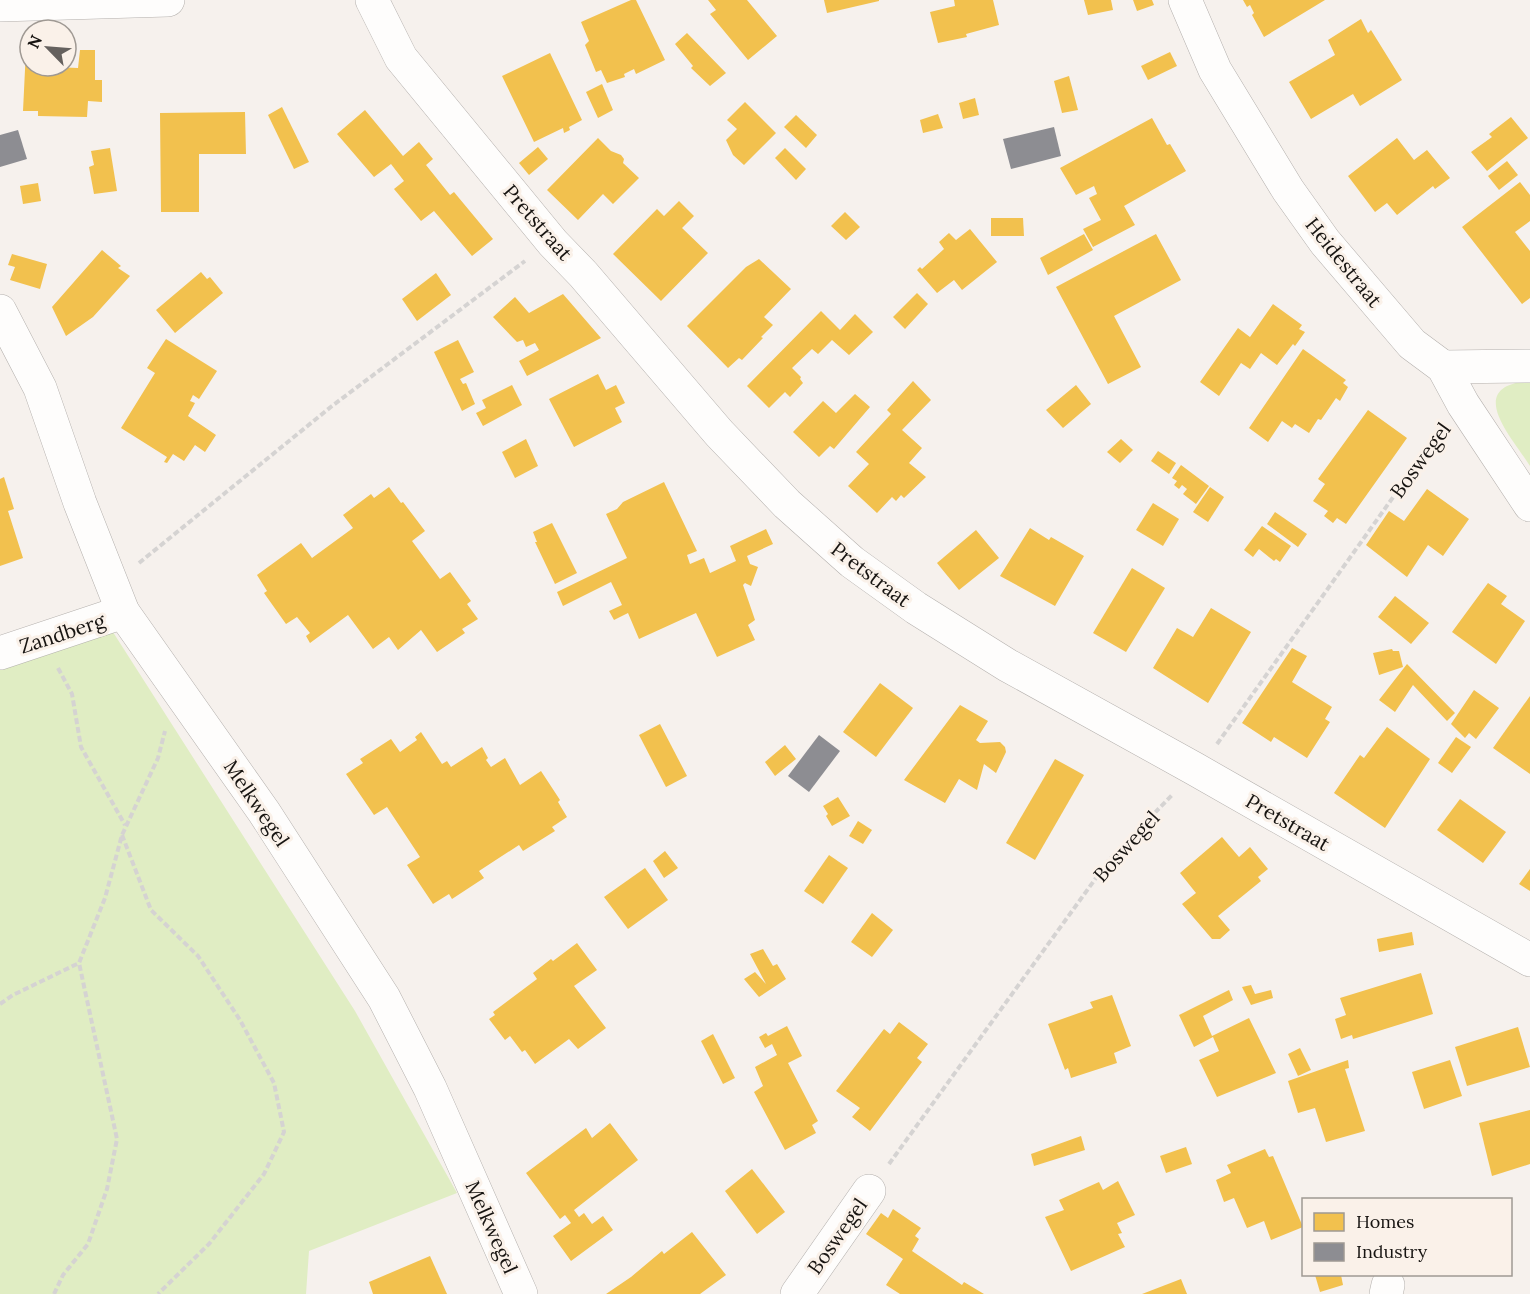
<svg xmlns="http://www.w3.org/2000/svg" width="1530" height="1294" viewBox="0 0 1530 1294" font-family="Lora,serif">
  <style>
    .green { fill: #e0edc3 }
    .homes { fill: #f2c14e }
    .industry { fill: #8d8d92 }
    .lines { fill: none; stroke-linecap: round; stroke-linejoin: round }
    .street-casing { stroke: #b4b0ad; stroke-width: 34 }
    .path { stroke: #d5d3d2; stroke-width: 4; stroke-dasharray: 6 3; stroke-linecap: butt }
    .street { stroke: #fefdfc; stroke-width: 33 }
    .labels { text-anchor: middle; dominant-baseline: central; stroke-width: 6; stroke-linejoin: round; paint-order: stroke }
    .street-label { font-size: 20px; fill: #171411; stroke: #faf1e9 }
  </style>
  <rect width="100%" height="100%" fill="#f6f1ed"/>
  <g class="green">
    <path d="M1530 381V466C1512 437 1463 386 1530 381Z"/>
    <polygon points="111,629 355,1011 457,1193 309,1251 306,1294 0,1294 0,666"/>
  </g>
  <g class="homes">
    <polygon points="631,0 636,0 665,60 636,74 634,69 624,74 625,77 607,83 601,70 596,72 585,45 589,41 581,22"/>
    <polygon points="708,0 747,0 777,36 748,60 710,14 716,10"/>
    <polygon points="824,0 879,0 879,1 827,13"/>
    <polygon points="954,0 993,0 999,25 966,34 967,37 938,43 930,12 955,6"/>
    <polygon points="1084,0 1111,0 1113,10 1088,15"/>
    <polygon points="1133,0 1152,0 1154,5 1137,11"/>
    <polygon points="1243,0 1325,0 1264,37 1252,15 1254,13 1250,5 1247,7"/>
    <polygon points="1361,19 1368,33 1371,30 1402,80 1360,106 1353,94 1311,119 1289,82 1335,55 1328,40"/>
    <polygon points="687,33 726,73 710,86 691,68 693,66 675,44"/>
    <polygon points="26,49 30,49 30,66 78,68 80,50 95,50 95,80 102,80 102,102 88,101 87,117 38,116 38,111 23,111"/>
    <polygon points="1170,52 1177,66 1148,80 1141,66"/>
    <polygon points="550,53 582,120 569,127 570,130 564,133 563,128 534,142 502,76"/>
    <polygon points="1069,76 1078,110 1062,113 1054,81"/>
    <polygon points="602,84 613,110 598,118 586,92"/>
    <polygon points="975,98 979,115 963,119 959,103"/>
    <polygon points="745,102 776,133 744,165 733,155 726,140 737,129 727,120"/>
    <polygon points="282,107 309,162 294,169 268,115"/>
    <polygon points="365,110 403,156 419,142 433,159 426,165 450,195 454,192 493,239 472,256 434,211 421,221 394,189 404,181 391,164 374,177 337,134"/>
    <polygon points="245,112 246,154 199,154 199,212 161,212 160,113"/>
    <polygon points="938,114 943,128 923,133 920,120"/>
    <polygon points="796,115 817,135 806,148 784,127"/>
    <polygon points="1511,117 1528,138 1487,171 1471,152 1492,137 1489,134"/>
    <polygon points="1152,118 1167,145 1170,144 1186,171 1124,206 1135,225 1093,247 1083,229 1101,220 1089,198 1097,194 1094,186 1076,195 1060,168"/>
    <polygon points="598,138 611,151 621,155 624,159 623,163 639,178 613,204 603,194 578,220 547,190"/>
    <polygon points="1397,138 1414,160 1427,150 1450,178 1435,189 1433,186 1397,215 1387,203 1375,212 1348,176"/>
    <polygon points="538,147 548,159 529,175 519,163"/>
    <polygon points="110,148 117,191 94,194 89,167 94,165 91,151"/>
    <polygon points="785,148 806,169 796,180 775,158"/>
    <polygon points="1507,161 1518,175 1499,190 1488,176"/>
    <polygon points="1520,182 1530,195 1530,221 1515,232 1530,251 1530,298 1522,304 1462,227"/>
    <polygon points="38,183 41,201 23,204 20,186"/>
    <polygon points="679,201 694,216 682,228 708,253 661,301 613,254 657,209 664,216"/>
    <polygon points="845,212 860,227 846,240 831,226"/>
    <polygon points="991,218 1023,218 1024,236 991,236"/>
    <polygon points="970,229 997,262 962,290 954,280 937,293 917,270 920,267 922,269 944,249 939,242 949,233 956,240"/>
    <polygon points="1084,234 1093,250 1048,275 1040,258"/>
    <polygon points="1156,234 1181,280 1114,316 1141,367 1108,384 1056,287"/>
    <polygon points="102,250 121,266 118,268 130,276 93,317 66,336 52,307"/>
    <polygon points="12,254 47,264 40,289 10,280 15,267 8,265"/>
    <polygon points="759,259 791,289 764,317 773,325 761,337 763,338 742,360 739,358 728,368 687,326 746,267"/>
    <polygon points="201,272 207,279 210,277 223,293 175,333 156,310"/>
    <polygon points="436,273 451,295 417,321 402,299"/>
    <polygon points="917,293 928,304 905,329 893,317"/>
    <polygon points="563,294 601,338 527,376 519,361 539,350 535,343 526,347 523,340 517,342 493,317 515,297 529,313"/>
    <polygon points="1273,304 1302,325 1299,329 1305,332 1295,346 1293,344 1277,365 1261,353 1250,369 1241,363 1219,396 1200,382 1238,328 1250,337"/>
    <polygon points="821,311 840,330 855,314 873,332 849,355 832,340 818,354 812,349 792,368 801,377 800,379 803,383 790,397 785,392 769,408 747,386"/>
    <polygon points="166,339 217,371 199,399 193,395 190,401 195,403 188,416 216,435 205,452 195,445 184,461 173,454 167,463 164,462 167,457 121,428 155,373 147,368"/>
    <polygon points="458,340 474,372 460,379 463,384 466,383 475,404 462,411 434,352"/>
    <polygon points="1303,349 1346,380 1343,383 1348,387 1340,401 1336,398 1321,420 1318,419 1309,433 1295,424 1292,428 1282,421 1268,442 1249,428"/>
    <polygon points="598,374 606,390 616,385 625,403 615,408 622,422 574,447 549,399"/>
    <polygon points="913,381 931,400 902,430 922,448 909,463 926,477 904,498 901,495 896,501 892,497 877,513 848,486 869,464 856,452 891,414 887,410"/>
    <polygon points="512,385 522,405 483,426 476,413 486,408 482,400"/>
    <polygon points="1076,385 1091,404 1063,428 1046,410"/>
    <polygon points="855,394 870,407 834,449 830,446 819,457 793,432 823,401 836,413"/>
    <polygon points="1368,410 1407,438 1346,524 1337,518 1333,523 1324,516 1328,511 1313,501 1325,484 1318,479"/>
    <polygon points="526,439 538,466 515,478 502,452"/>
    <polygon points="1121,439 1133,450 1120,463 1107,452"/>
    <polygon points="1158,451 1176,463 1169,474 1151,461"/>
    <polygon points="1181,465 1209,486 1196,504 1183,494 1187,489 1182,485 1179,489 1174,485 1177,481 1172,478"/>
    <polygon points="4,477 14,509 8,511 23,558 0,566 0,479"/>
    <polygon points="664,482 697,551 687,555 690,564 704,558 710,573 736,561 730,546 766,529 773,544 747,556 750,564 758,567 751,586 745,583 743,585 755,620 748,625 755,640 717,657 696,613 639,639 628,613 614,620 609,611 622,605 611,582 563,606 557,592 627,558 606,514 617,509 623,502"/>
    <polygon points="389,487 401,503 403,502 425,531 412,541 440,579 450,572 471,601 467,604 478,619 462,629 465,633 437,652 421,630 398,650 389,637 373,649 348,615 310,643 306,636 310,633 297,617 286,624 264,593 267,591 257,575 301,543 312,558 353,528 343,515 371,494 374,498"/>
    <polygon points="1210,487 1224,497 1208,522 1193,512"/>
    <polygon points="1427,489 1469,519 1443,556 1428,545 1407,577 1366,545 1389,511 1404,521"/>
    <polygon points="1153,503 1179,519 1163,546 1136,530"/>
    <polygon points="1275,512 1307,534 1298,547 1267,524"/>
    <polygon points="552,523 577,573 555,584 535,542 537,542 533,532"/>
    <polygon points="1262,526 1291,546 1280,562 1276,559 1274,561 1259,549 1253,557 1244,550"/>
    <polygon points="1030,528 1049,540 1051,537 1084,556 1055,606 1000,576"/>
    <polygon points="976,530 999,558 959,590 937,563"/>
    <polygon points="1132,568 1165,588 1126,652 1093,633"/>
    <polygon points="1488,583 1507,596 1501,604 1525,621 1496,664 1452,632"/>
    <polygon points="1395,596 1429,623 1411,644 1378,617"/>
    <polygon points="1211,608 1251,632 1208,703 1153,668 1177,628 1193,637"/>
    <polygon points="1292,648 1307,656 1292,682 1332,707 1325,719 1330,722 1307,758 1274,737 1271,742 1242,723"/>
    <polygon points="1392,649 1393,651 1399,651 1403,667 1379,675 1373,653"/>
    <polygon points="1407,664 1455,713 1447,721 1413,685 1395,712 1379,700"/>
    <polygon points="880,683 913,708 876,757 843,732"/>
    <polygon points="1474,690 1499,708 1476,739 1469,733 1465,738 1451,724"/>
    <polygon points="1530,696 1530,774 1493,748"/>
    <polygon points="960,705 988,721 976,740 980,743 1000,742 1005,747 1006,752 996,773 984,764 977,790 959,779 945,803 904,780"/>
    <polygon points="660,724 687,776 666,787 639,735"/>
    <polygon points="1387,727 1430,759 1385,828 1334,793 1360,755 1364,758"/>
    <polygon points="421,732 442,764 447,761 451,767 482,747 488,758 486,760 491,767 505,758 520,785 541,771 560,800 558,802 567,817 552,827 555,831 523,851 519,845 479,871 484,878 452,899 449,894 433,904 407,865 420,857 387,807 374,815 346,774 363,763 360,759 391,739 400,752 417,740 415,737"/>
    <polygon points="1456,737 1471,747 1452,773 1438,763"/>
    <polygon points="785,745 796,759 775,776 765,762"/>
    <polygon points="1055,759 1084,775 1035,860 1006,843"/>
    <polygon points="838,797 850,816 832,826 826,816 828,814 823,806"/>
    <polygon points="1460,799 1506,832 1483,863 1437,830"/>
    <polygon points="858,821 872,830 863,844 849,836"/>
    <polygon points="1222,837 1239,857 1250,847 1268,869 1258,877 1261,881 1218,916 1230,930 1220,939 1212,939 1182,904 1196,893 1180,873"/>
    <polygon points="665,851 678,868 664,878 653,861"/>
    <polygon points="829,855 848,868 823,904 804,891"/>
    <polygon points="645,868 668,900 628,929 604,897"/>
    <polygon points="1530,869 1530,891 1519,884"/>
    <polygon points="872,913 893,930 872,957 851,942"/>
    <polygon points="1412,932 1414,945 1379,952 1377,939"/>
    <polygon points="577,943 597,970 574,986 606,1028 578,1049 569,1039 535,1064 525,1050 522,1052 510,1036 505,1040 489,1019 495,1015 493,1012 537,979 533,973 551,959 553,961"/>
    <polygon points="763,949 773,966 777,964 786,979 759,997 744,979 755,972 766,984 750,954"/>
    <polygon points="1421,973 1433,1014 1353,1039 1352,1035 1341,1039 1335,1019 1346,1015 1340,998"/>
    <polygon points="1251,985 1255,994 1271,990 1273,998 1251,1005 1242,987"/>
    <polygon points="1229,990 1233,1000 1203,1016 1212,1036 1249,1018 1276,1073 1217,1097 1199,1060 1219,1051 1213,1037 1194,1047 1179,1015"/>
    <polygon points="1112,995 1131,1046 1114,1053 1117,1063 1071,1078 1068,1068 1065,1070 1048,1024 1093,1008 1090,1002"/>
    <polygon points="899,1022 928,1044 917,1058 922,1062 870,1131 852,1117 860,1108 836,1091 884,1029 890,1034"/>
    <polygon points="787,1026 802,1056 788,1063 818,1121 812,1125 816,1133 785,1150 754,1092 763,1086 755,1067 777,1055 772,1044 765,1048 759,1037 766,1033 768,1036"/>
    <polygon points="1518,1027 1530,1067 1467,1086 1455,1047"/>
    <polygon points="713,1034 735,1078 723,1084 701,1041"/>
    <polygon points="1300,1048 1311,1070 1298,1076 1288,1054"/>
    <polygon points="1348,1060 1349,1068 1345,1069 1365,1131 1326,1142 1315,1108 1298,1113 1288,1081"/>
    <polygon points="1450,1060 1462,1096 1424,1109 1412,1072"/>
    <polygon points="1530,1110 1530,1164 1492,1176 1479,1123"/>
    <polygon points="610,1123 638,1160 574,1210 579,1217 584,1213 592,1224 603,1216 613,1230 571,1261 553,1236 571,1223 565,1215 560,1219 526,1173 586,1128 592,1138"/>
    <polygon points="1081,1136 1085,1150 1034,1166 1031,1154"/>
    <polygon points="1186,1147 1192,1164 1166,1173 1160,1156"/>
    <polygon points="1265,1149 1269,1157 1273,1156 1303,1227 1271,1240 1264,1221 1247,1228 1234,1198 1224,1202 1216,1180 1231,1173 1227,1165"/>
    <polygon points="752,1169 785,1212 757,1234 725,1191"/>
    <polygon points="1118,1181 1135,1215 1117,1223 1122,1233 1118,1234 1125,1247 1071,1271 1045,1217 1064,1210 1059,1200 1099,1182 1103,1190"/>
    <polygon points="893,1209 921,1228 915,1236 919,1239 912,1251 962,1285 964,1282 984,1294 900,1294 886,1285 903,1259 866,1234 881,1213 888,1218"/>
    <polygon points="692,1232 726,1275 700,1294 606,1294 631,1277 662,1251 664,1254"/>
    <polygon points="430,1256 447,1294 373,1294 369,1282"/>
    <polygon points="1315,1275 1341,1275 1343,1285 1320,1292"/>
    <polygon points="1181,1279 1187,1294 1142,1294"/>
  </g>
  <g class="industry">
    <polygon points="1054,127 1061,156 1011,169 1003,139"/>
    <polygon points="18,130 27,159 0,167 0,135"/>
    <polygon points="819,735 840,751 809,792 788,776"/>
  </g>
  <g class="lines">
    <g class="street-casing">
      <g id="street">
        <polyline points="372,0 401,58 553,243 583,274 719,433 787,504 852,562 916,608 1007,665 1195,769 1530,960"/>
        <polyline points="1185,0 1215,70 1288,190 1325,242 1412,344 1443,367 1463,404 1530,505"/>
        <polyline points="0,5 168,0"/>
        <polyline points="0,311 40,388 80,503 123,612 264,812 384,998 430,1088 521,1294"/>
        <polyline points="1443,367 1530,366"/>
        <polyline points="0,653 123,612"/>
        <polyline points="797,1294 869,1191"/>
        <polyline points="1386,1294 1388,1285"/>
      </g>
    </g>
    <g class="path">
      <polyline points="139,563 332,406 525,261"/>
      <polyline points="58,668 72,694 81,747 125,825"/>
      <polyline points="1217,744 1441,430"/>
      <polyline points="122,835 151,910 198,956 240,1020 274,1083 284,1132 264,1174 209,1244 158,1294"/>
      <polyline points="0,1004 13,995 79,963 105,898 122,835 158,758 165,731"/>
      <polyline points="889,1164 1109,860 1173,794"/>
      <polyline points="54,1294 63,1275 88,1244 107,1189 117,1139 79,963"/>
    </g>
    <use href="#street" class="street"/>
  </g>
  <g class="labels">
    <g class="street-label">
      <text transform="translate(538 222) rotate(49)">Pretstraat</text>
      <text transform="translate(1344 262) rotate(51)">Heidestraat</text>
      <text transform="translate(1420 460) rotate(-54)">Boswegel</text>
      <text transform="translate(871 574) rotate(37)">Pretstraat</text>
      <text transform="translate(62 633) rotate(-18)">Zandberg</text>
      <text transform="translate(257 803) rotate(56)">Melkwegel</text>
      <text transform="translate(1288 822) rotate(30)">Pretstraat</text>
      <text transform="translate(1126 846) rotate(-48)">Boswegel</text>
      <text transform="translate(492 1227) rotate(66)">Melkwegel</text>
      <text transform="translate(837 1236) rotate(-55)">Boswegel</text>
    </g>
  </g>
  <rect x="1302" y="1198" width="210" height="78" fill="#faf1e9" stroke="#9f9993" stroke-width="1.5"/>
  <rect x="1314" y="1213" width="30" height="18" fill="#f2c14e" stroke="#9f9993" stroke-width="1.5"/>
  <text x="1356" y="1228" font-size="18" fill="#171411">Homes</text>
  <rect x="1314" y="1243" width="30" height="18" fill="#8d8d92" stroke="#9f9993" stroke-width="1.5"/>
  <text x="1356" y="1258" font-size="18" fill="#171411">Industry</text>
  <g transform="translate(48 48) rotate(295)"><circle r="28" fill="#faf1e9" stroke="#9f9993" stroke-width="1.5"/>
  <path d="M0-4.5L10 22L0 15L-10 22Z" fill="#65615e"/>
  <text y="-9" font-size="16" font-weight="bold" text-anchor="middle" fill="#171411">N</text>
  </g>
</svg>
